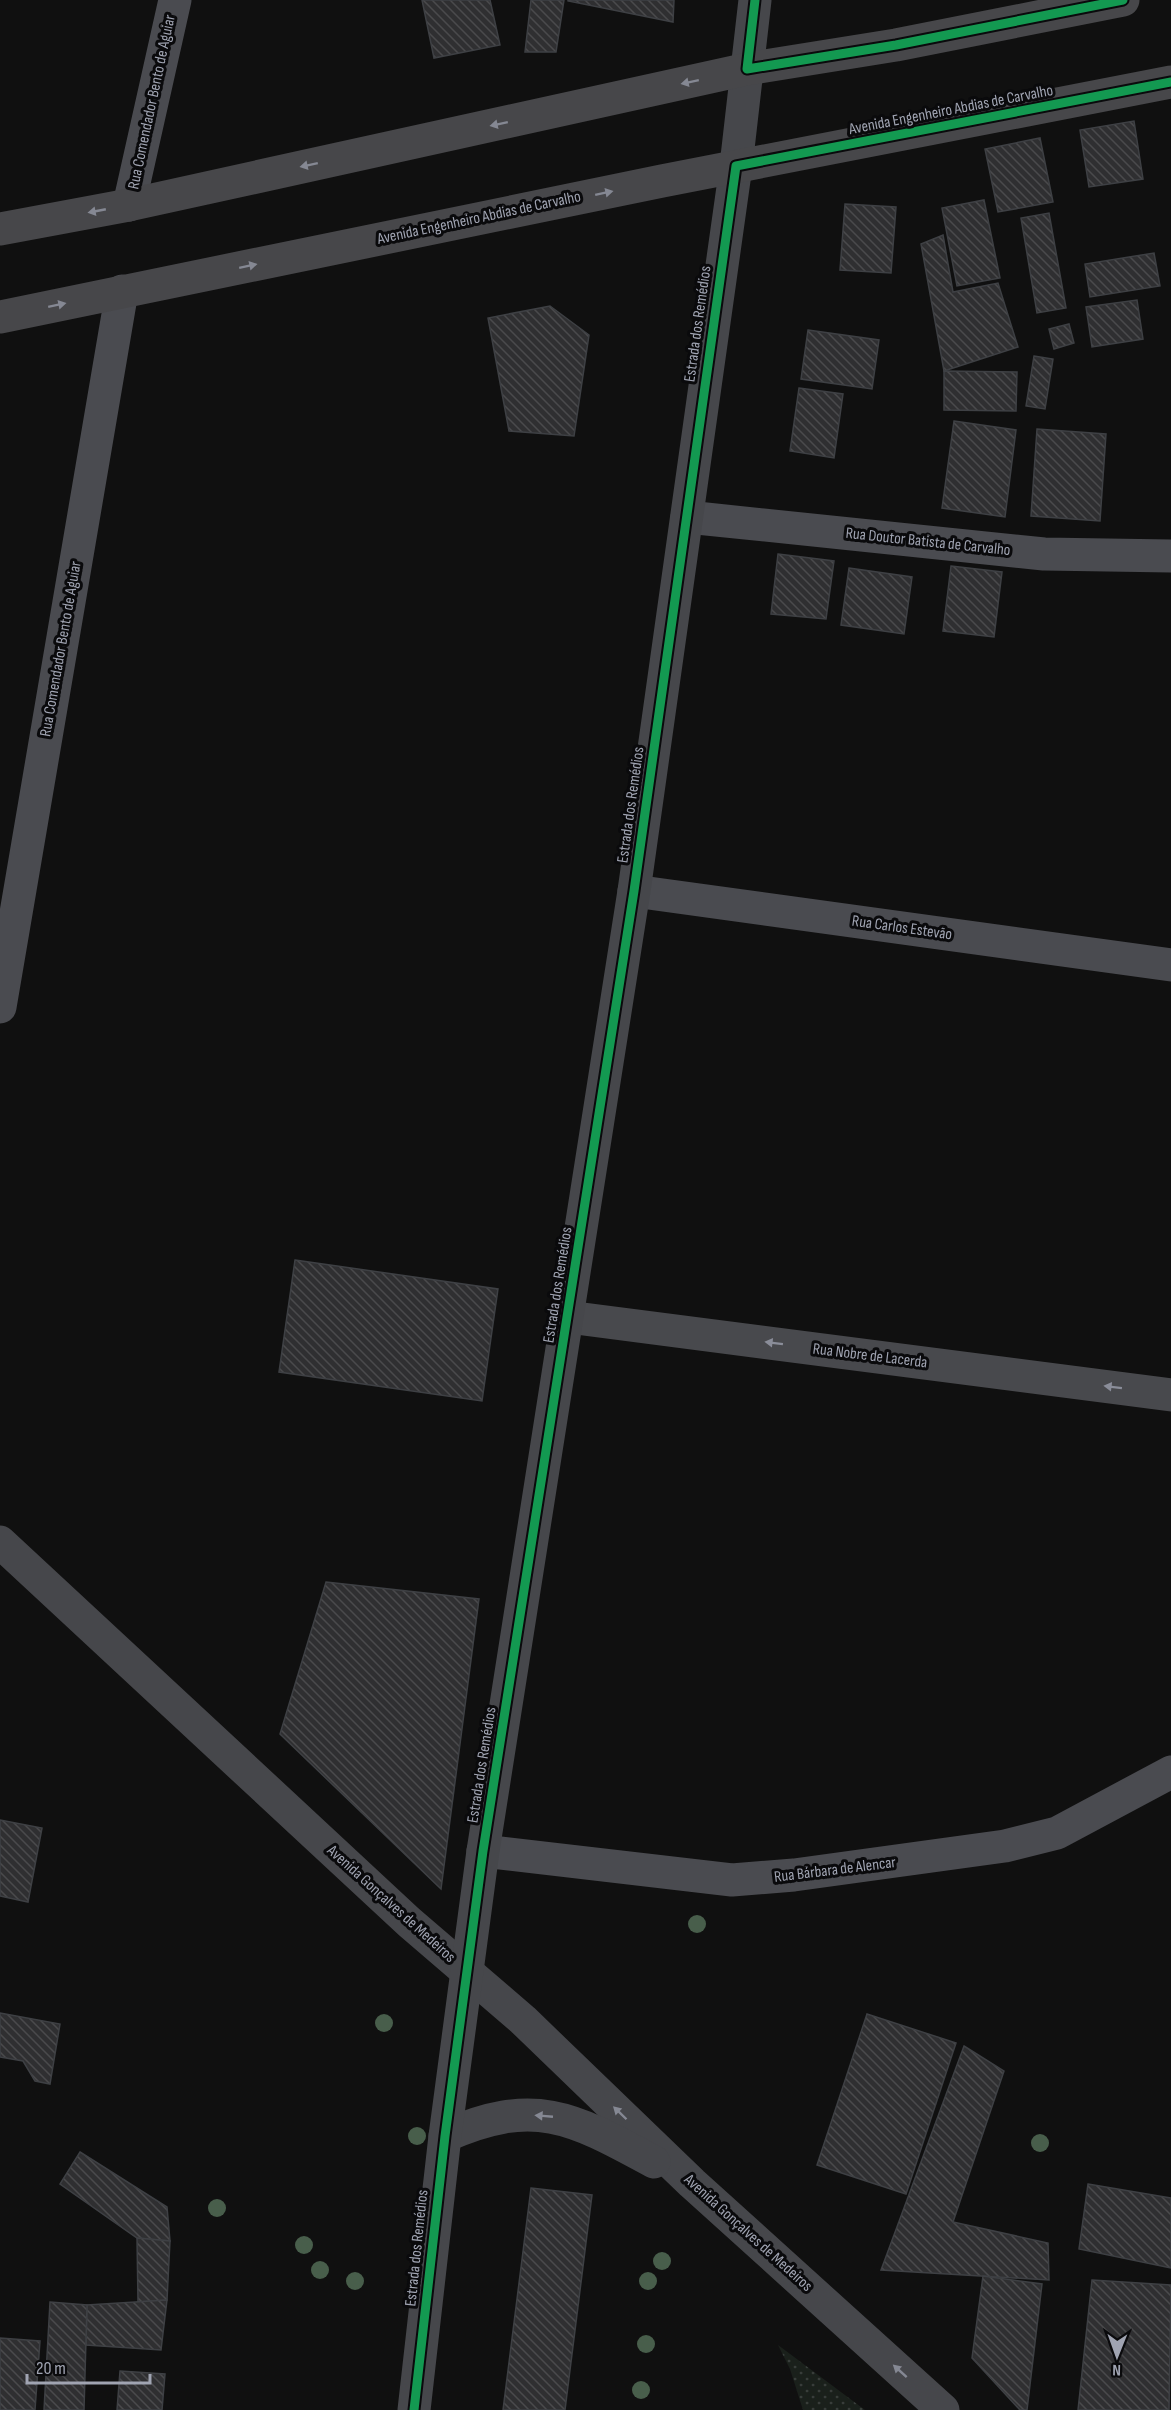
<svg xmlns="http://www.w3.org/2000/svg" width="1171" height="2410" viewBox="0 0 1171 2410" font-family="'Sofia Sans Condensed',sans-serif">
  <style>
    .park { fill: url(#park-dots) }
    .building { fill: url(#building-back-hatch); stroke: #3e4044; stroke-width: 1.5 }
    .lines { fill: none; stroke-linecap: round; stroke-linejoin: round }
    .street { stroke: #4a4b50; stroke-width: 33 }
    .secondary { stroke: #48494d; stroke-width: 33 }
    .primary { stroke: #46474b; stroke-width: 33 }
    .highway { stroke: #47474a; stroke-width: 33 }
    .cycleway-casing { stroke: #0a0a0c; stroke-width: 13 }
    .cycleway { stroke: #139951; stroke-width: 9 }
    .tree { fill: #485e4b }
    .oneway { fill: #858893 }
    .oneway2 { fill: #8a8d99 }
    .labels { text-anchor: middle; dominant-baseline: central; stroke-width: 6; stroke-linejoin: round; paint-order: stroke }
    .street-label { font-size: 16px; fill: #a0a4b2; stroke: #0a0a0c }
  </style>
  <defs>
    <pattern id="park-dots" width="8" height="8" patternUnits="userSpaceOnUse" patternTransform="scale(1.5)"><rect width="8" height="8" fill="#1a201b"/><path d="M2 2h.1M6 6h.1" fill="none" stroke="#383d3a" stroke-width="1.8" stroke-linecap="round"/></pattern>
    <pattern id="building-back-hatch" width="6" height="6" patternUnits="userSpaceOnUse" patternTransform="scale(1.5)"><rect width="6" height="6" fill="#2f2f31"/><path d="M-1 5l2 2M0 0l6 6M5-1l2 2" fill="none" stroke="#4a4a4c"/></pattern>
  </defs>
  <rect width="100%" height="100%" fill="#101010"/>
  <polygon class="park" points="778,2345 865,2410 803,2410 790,2369"/>
  <g class="building">
    <polygon points="422,0 490,0 500,45 434,58"/>
    <polygon points="531,0 564,0 556,52 525,52"/>
    <polygon points="674,0 673,22 568,1 568,0"/>
    <polygon points="1134,121 1143,179 1089,187 1080,130"/>
    <polygon points="1040,138 1053,202 998,212 985,149"/>
    <polygon points="984,200 1000,278 957,286 942,208"/>
    <polygon points="845,204 896,207 891,273 840,270"/>
    <polygon points="1049,213 1066,308 1037,313 1021,218"/>
    <polygon points="943,235 953,292 998,283 1018,347 944,371 921,244"/>
    <polygon points="1154,253 1160,286 1090,297 1085,264"/>
    <polygon points="1137,300 1143,339 1092,347 1086,307"/>
    <polygon points="550,306 589,335 574,436 509,431 488,318"/>
    <polygon points="1069,324 1074,343 1054,349 1049,329"/>
    <polygon points="808,330 879,340 872,389 801,379"/>
    <polygon points="1034,356 1053,359 1045,409 1026,406"/>
    <polygon points="944,371 1017,372 1016,411 944,410"/>
    <polygon points="799,388 843,394 834,458 790,451"/>
    <polygon points="954,421 1016,430 1005,517 942,508"/>
    <polygon points="1037,429 1106,434 1100,521 1031,516"/>
    <polygon points="778,554 834,561 826,619 771,614"/>
    <polygon points="951,566 1002,572 994,637 943,631"/>
    <polygon points="849,568 912,577 904,634 841,625"/>
    <polygon points="295,1260 498,1289 482,1401 279,1372"/>
    <polygon points="326,1582 479,1599 441,1889 280,1734"/>
    <polygon points="0,1820 42,1828 28,1902 0,1896"/>
    <polygon points="0,2013 60,2024 50,2084 35,2081 23,2061 0,2057"/>
    <polygon points="867,2014 956,2043 906,2194 817,2165"/>
    <polygon points="964,2046 1004,2071 953,2222 1048,2243 1049,2280 881,2270"/>
    <polygon points="80,2152 167,2207 170,2241 137,2238 60,2184"/>
    <polygon points="1088,2184 1171,2198 1171,2268 1079,2249"/>
    <polygon points="531,2188 592,2195 565,2410 503,2410"/>
    <polygon points="137,2238 170,2241 167,2300 138,2302"/>
    <polygon points="983,2276 1042,2284 1027,2410 1020,2410 972,2358"/>
    <polygon points="1092,2280 1171,2285 1169,2410 1078,2410"/>
    <polygon points="167,2300 161,2350 86,2345 87,2305"/>
    <polygon points="50,2302 87,2305 84,2410 44,2410"/>
    <polygon points="0,2338 40,2341 35,2410 0,2410"/>
    <polygon points="120,2371 165,2374 162,2410 117,2410"/>
  </g>
  <g class="lines">
    <g class="street">
      <polyline points="129,205 175,0"/>
      <polyline points="687,517 1044,554 1171,556"/>
      <polyline points="634,891 1171,965"/>
      <polyline points="0,1007 122,291"/>
      <polyline points="483,1851 732,1880 794,1875 1005,1846 1057,1833 1171,1772"/>
    </g>
    <polyline class="secondary" points="568,1317 1171,1395"/>
    <g class="primary">
      <polyline points="0,1542 409,1922 523,2020 692,2183 943,2410"/>
      <path d="M445 2136C535 2096 573 2118 654 2162"/>
      <polyline points="414,2410 445,2136 483,1851 634,891 736,166 755,0"/>
    </g>
    <g class="highway">
      <polyline points="0,229 129,205 747,69 896,45 1123,0"/>
      <polyline points="0,317 662,181 1171,82"/>
    </g>
    <g class="cycleway-casing">
      <g id="cycleway">
        <polyline points="755,0 747,69 896,45 1123,0"/>
        <polyline points="414,2410 445,2136 483,1851 634,891 736,166 1171,82"/>
      </g>
    </g>
    <use href="#cycleway" class="cycleway"/>
  </g>
  <g class="tree">
    <circle cx="697" cy="1924" r="9"/>
    <circle cx="384" cy="2023" r="9"/>
    <circle cx="417" cy="2136" r="9"/>
    <circle cx="1040" cy="2143" r="9"/>
    <circle cx="217" cy="2208" r="9"/>
    <circle cx="304" cy="2245" r="9"/>
    <circle cx="662" cy="2261" r="9"/>
    <circle cx="320" cy="2270" r="9"/>
    <circle cx="355" cy="2281" r="9"/>
    <circle cx="648" cy="2281" r="9"/>
    <circle cx="646" cy="2344" r="9"/>
    <circle cx="641" cy="2390" r="9"/>
  </g>
  <defs><path id="oneway-solid" d="M-6-.8H1V-3.2L6.5 0L1 3.2V.8H-6Z" transform="scale(1.5)"/></defs>
  <g class="oneway">
    <use href="#oneway-solid" transform="translate(690 82) rotate(168)"/>
    <use href="#oneway-solid" transform="translate(499 124) rotate(168)"/>
    <use href="#oneway-solid" transform="translate(309 165) rotate(168)"/>
    <use href="#oneway-solid" transform="translate(604 193) rotate(-12)"/>
    <use href="#oneway-solid" transform="translate(97 211) rotate(169)"/>
    <use href="#oneway-solid" transform="translate(248 266) rotate(-12)"/>
    <use href="#oneway-solid" transform="translate(57 305) rotate(-12)"/>
    <use href="#oneway-solid" transform="translate(620 2113) rotate(-136)"/>
    <use href="#oneway-solid" transform="translate(544 2116) rotate(-175)"/>
    <use href="#oneway-solid" transform="translate(900 2371) rotate(-138)"/>
  </g>
  <g class="oneway2">
    <use href="#oneway-solid" transform="translate(774 1343) rotate(-173)"/>
    <use href="#oneway-solid" transform="translate(1113 1387) rotate(-173)"/>
  </g>
  <g class="labels">
    <g class="street-label">
      <text transform="translate(152 102) rotate(-78)">Rua Comendador Bento de Aguiar</text>
      <text transform="translate(951 110) rotate(-11)">Avenida Engenheiro Abdias de Carvalho</text>
      <text transform="translate(479 218) rotate(-12)">Avenida Engenheiro Abdias de Carvalho</text>
      <text transform="translate(698 324) rotate(-82)">Estrada dos Remédios</text>
      <text transform="translate(928 542) rotate(6)">Rua Doutor Batista de Carvalho</text>
      <text transform="translate(61 649) rotate(-80)">Rua Comendador Bento de Aguiar</text>
      <text transform="translate(631 805) rotate(-82)">Estrada dos Remédios</text>
      <text transform="translate(902 928) rotate(8)">Rua Carlos Estevão</text>
      <text transform="translate(558 1285) rotate(-81)">Estrada dos Remédios</text>
      <text transform="translate(870 1356) rotate(7)">Rua Nobre de Lacerda</text>
      <text transform="translate(482 1765) rotate(-81)">Estrada dos Remédios</text>
      <text transform="translate(835 1870) rotate(-7)">Rua Bárbara de Alencar</text>
      <text transform="translate(391 1904) rotate(42)">Avenida Gonçalves de Medeiros</text>
      <text transform="translate(748 2233) rotate(42)">Avenida Gonçalves de Medeiros</text>
      <text transform="translate(417 2248) rotate(-84)">Estrada dos Remédios</text>
    </g>
  </g>
  <g transform="translate(1117 2356) rotate(181)" stroke="#0a0a0c" stroke-width="4.5" paint-order="stroke">
  <path d="M0-4.5L10 22L0 15L-10 22Z" fill="#a0a4b2"/>
  <text y="-9" font-size="16" font-weight="bold" text-anchor="middle" fill="#a0a4b2">N</text>
  </g>
  <path d="M27 2374v9h123v-9" fill="none" stroke="#a0a4b2" stroke-width="3"/>
  <text x="36" y="2374" font-size="18" fill="#a0a4b2" stroke="#0a0a0c" stroke-width="4.5" paint-order="stroke">20 m</text>
</svg>
